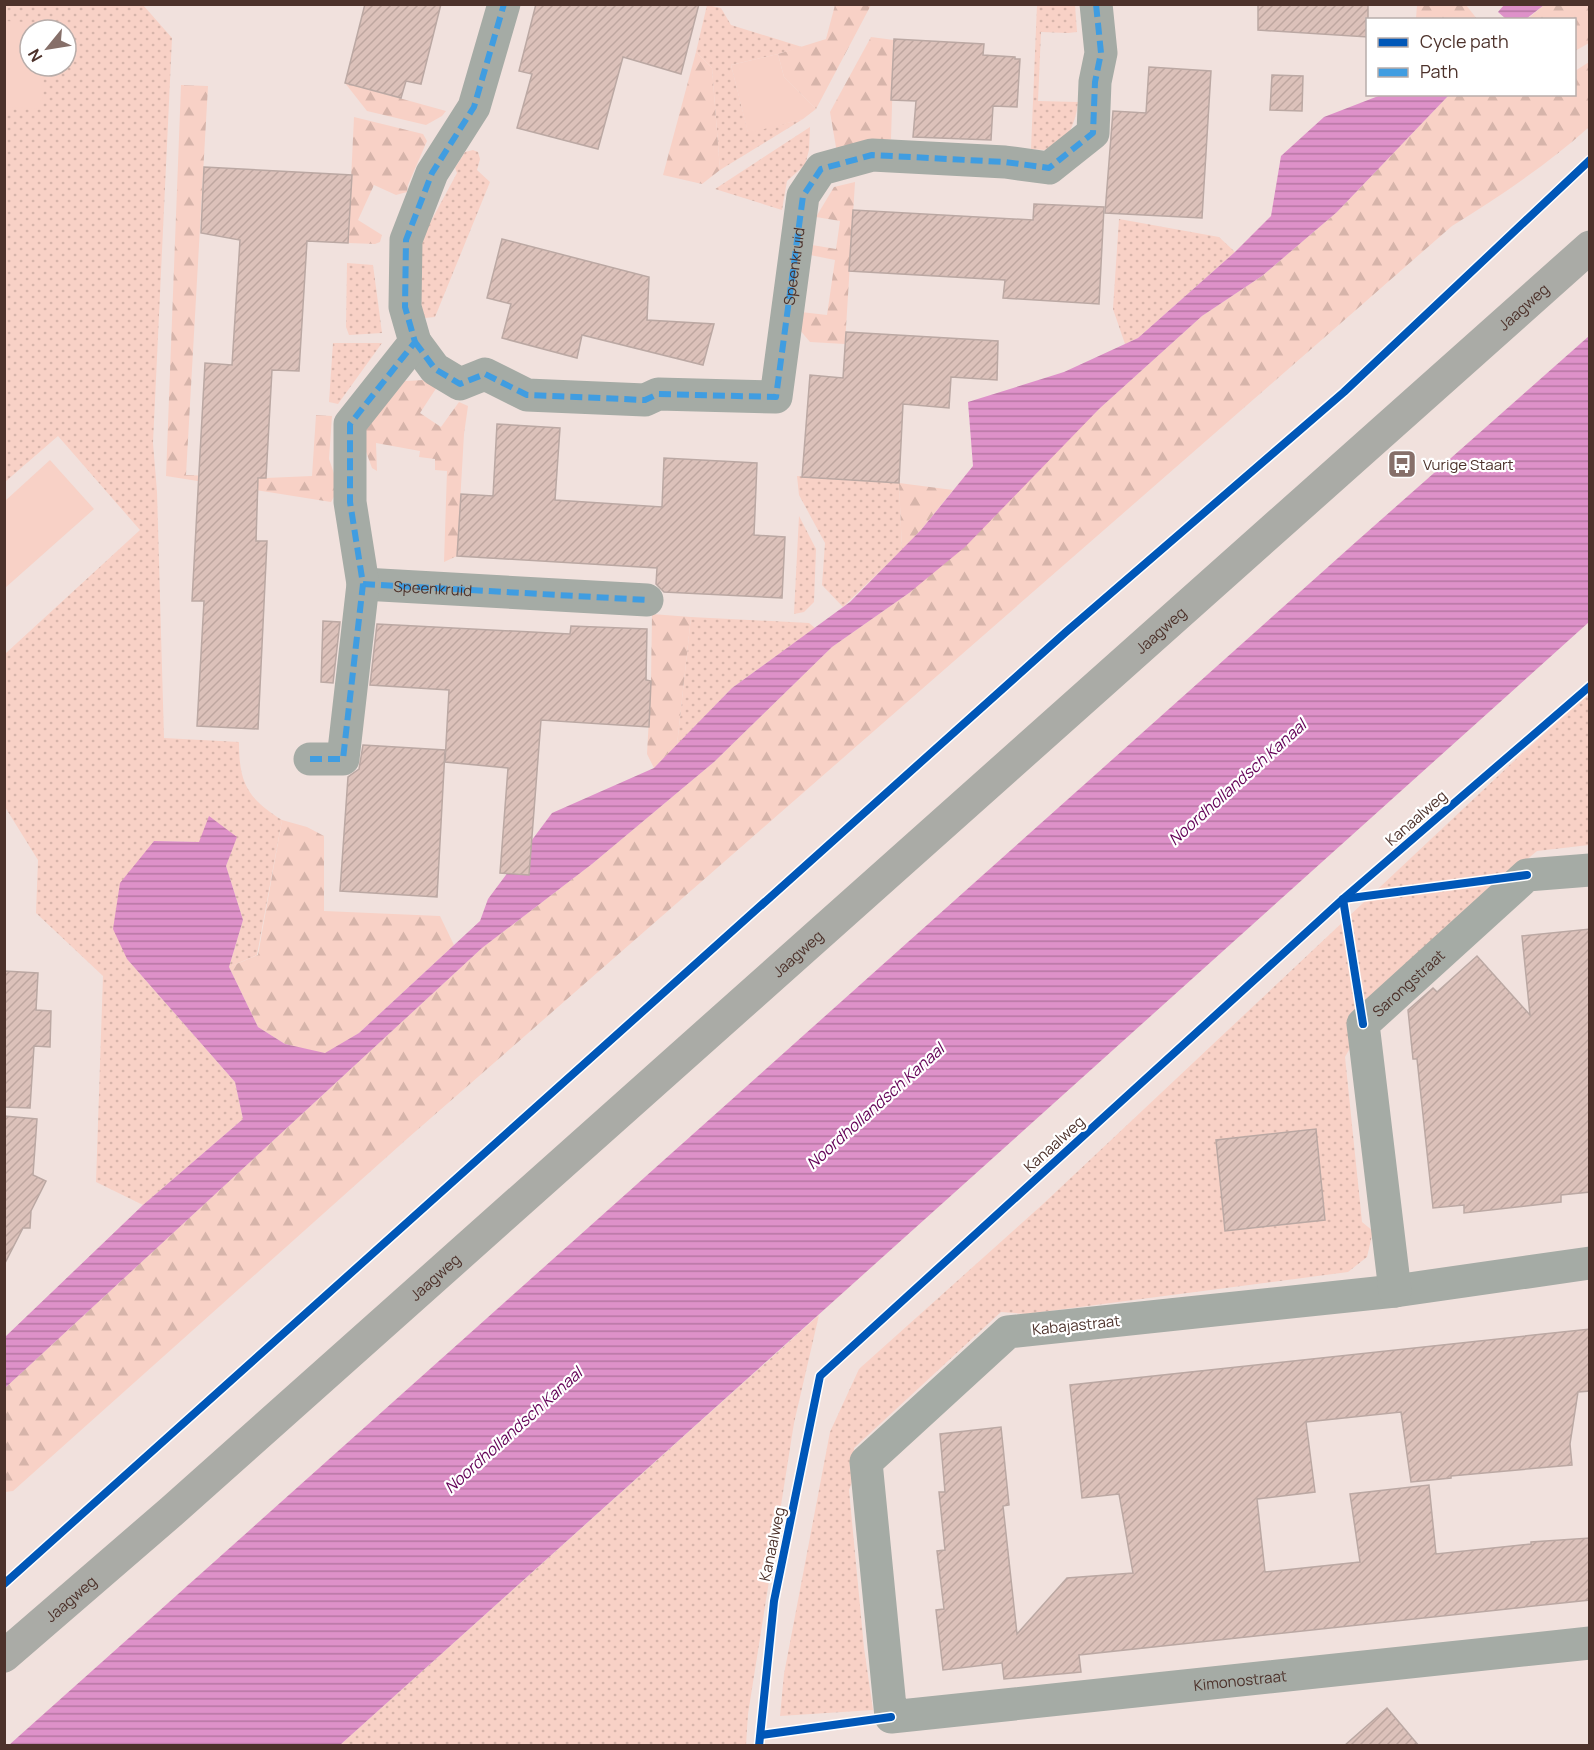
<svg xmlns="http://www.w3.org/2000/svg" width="1594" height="1750" viewBox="0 0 1594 1750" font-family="Manrope,sans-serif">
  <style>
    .grass { fill: url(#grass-dots); fill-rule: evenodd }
    .forest { fill: url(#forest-firs) }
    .green { fill: #f8d1c6 }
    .water { fill: url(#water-rules) }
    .building { fill: url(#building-hatch); stroke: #bba8a3; stroke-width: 1.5 }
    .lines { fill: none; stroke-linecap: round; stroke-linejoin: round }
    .minor { stroke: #a5aba5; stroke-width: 33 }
    .major { stroke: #aaaba6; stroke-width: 33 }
    .quiet { stroke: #409de1; stroke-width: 6; stroke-dasharray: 12 6; stroke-linecap: butt }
    .cycleway-casing { stroke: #fff; stroke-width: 11 }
    .cycleway { stroke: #0057b8; stroke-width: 8 }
    .labels { text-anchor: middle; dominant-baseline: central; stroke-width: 4.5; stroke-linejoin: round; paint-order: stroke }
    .street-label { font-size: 15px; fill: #4d322b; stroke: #fff }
    .poi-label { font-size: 15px; fill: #4d322b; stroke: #fff; text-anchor: start }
    .water-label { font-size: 16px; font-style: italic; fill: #630056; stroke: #fff }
  </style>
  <defs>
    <pattern id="grass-dots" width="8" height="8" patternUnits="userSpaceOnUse" patternTransform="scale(1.5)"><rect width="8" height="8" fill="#f8d1c6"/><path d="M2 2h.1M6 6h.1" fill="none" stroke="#d6b4aa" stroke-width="1.8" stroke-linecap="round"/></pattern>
    <pattern id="forest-firs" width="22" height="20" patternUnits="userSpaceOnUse" patternTransform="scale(1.5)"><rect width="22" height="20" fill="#f8d1c6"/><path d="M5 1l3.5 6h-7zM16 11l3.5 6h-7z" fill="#d6b4aa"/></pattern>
    <pattern id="water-rules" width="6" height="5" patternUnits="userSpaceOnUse" patternTransform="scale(1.5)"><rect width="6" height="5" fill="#de91c9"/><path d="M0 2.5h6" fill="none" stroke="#b677a3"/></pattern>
    <pattern id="building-hatch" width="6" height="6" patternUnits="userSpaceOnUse" patternTransform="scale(1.5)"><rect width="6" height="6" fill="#dcc1ba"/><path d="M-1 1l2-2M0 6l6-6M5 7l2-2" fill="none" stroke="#bea6a0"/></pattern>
  </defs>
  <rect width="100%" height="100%" fill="#f1e1dd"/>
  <g class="grass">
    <path d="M5 5H143L172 38 153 443 157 492 164 738 239 742C239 783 247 798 282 820L257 955 229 967 243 920 226 866 236 837 199 842 154 841 127 959 235 1082 243 1119 143 1205 96 1182 103 976 36 913 38 860 5 807V654L140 530 58 436 5 482ZM30 30H66V66H30Z"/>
    <polygon points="707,5 721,8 731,25 802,47 778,54 731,65 748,132 803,119 720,170 712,68 696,52"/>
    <path d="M1037 5H1075L1077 32 1068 33 1041 32 1038 101 1078 102C1076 121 1069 141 1050 149 1045 151 1036 149 1031 149Z"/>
    <polygon points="810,127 809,150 805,165 787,181 782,210 715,189"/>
    <polygon points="473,150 478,152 480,159 477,170 490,182 435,317 425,318 418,314 415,257 430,223 457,173 455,168 465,152"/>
    <polygon points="1119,219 1219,237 1235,252 1138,338 1125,344 1113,309"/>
    <polygon points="347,263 373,265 382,333 349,335 346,327"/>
    <polygon points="333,343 382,343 338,404 329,402"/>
    <polygon points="797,476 899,483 902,550 843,607 822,585 825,543 799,495"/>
    <polygon points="799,516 816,549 814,602 804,612 794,614"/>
    <polygon points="691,617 809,623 815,628 732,688 677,745"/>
    <polygon points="1589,693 1589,845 1537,851 1474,904 1354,1041 1345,1057 1362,1222 1373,1231 1367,1257 1348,1272 1026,1314 1001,1312 854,1448 855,1474 849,1490 864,1648 873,1710 780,1716 784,1674 830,1432 859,1369 1042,1205 1514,761"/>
    <polygon points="819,1315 794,1423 748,1714 746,1745 340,1745"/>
  </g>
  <g class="forest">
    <polygon points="835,5 871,5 816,109 784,77 778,54 826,39"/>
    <polygon points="1417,5 1466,5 1477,19 1416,19"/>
    <polygon points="1544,5 1589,5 1589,43 1575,51 1574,20 1526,20"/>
    <polygon points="871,37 894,40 891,139 837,153 830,112"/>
    <polygon points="696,52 712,68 720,170 702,184 663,175"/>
    <path d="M1589 62V127C1547 165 1500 196 1452 226L408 1138 13 1491 5 1492V1388L482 948 592 864 714 762 832 647 909 593 1099 409 1202 316 1262 276 1337 212 1449 95 1574 94 1575 71Z"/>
    <polygon points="345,83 446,111 442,116 426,125 367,111"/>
    <polygon points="181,85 208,86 186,475 266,478 312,476 316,415 332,416 329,459 339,488 331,502 166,476"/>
    <polygon points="354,117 423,134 427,141 408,185 407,192 396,195 374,185 358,220 382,235 380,242 375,244 348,243"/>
    <polygon points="855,182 845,344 810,342 799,329 801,312 827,315 835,260 810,255 812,245 836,249 840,221 816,217 834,187"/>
    <polygon points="424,380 437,387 420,413 441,427 459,402 468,406 464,434 457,556 444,562 447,471 435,470 435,459 419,457 420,451 376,443 377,471 372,468 365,449 366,429 405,381"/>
    <polygon points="899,483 953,490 921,530 902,550"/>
    <polygon points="652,614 691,617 677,745 654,768 647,754 651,681"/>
    <polygon points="282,820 307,827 324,836 324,911 440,916 454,945 359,1033 325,1054 285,1044 258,1027 229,967 258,955"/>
  </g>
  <g class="green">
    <polygon points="5,21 46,23 46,30 30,30 30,66 44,66 42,109 5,107"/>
    <polygon points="778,54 784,77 816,109 803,119 748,133 731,65"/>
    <polygon points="50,460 94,509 5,588 5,501"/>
  </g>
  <g class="water">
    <polygon points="1504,5 1504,4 1544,5 1526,19 1506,19 1498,12"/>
    <polygon points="1381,95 1449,95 1337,212 1262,276 1202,316 1099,409 965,547 909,593 832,647 714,762 592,864 482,948 5,1388 5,1337 143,1205 243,1119 235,1082 127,959 113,929 120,883 154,841 199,842 209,816 237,837 226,866 243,920 229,967 258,1027 285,1044 325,1053 359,1033 480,921 488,899 552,813 654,768 732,688 850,602 921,530 973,466 968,402 1064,372 1138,338 1235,252 1271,216 1281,156 1324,117"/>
    <polygon points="1589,336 1589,622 340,1745 9,1745 1357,541"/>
  </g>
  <g class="building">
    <polygon points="365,4 441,4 421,84 406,81 401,98 345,83"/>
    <polygon points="536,4 699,4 681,74 623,57 598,149 517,128 532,74 519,71"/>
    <polygon points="1258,4 1368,4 1368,37 1258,30"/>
    <polygon points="894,39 984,44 983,55 1015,57 1015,59 1020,59 1017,107 993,106 991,140 913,137 916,101 891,100"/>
    <polygon points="1149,67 1211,71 1202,218 1105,213 1113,111 1146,113"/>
    <polygon points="1272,75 1303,76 1302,111 1270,110"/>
    <polygon points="204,167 352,175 348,243 307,241 299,371 272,370 266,478 258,478 256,541 267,541 258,729 197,726 204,601 192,601 205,363 232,365 240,240 201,233"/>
    <polygon points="1034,204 1104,207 1099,304 1003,298 1005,280 849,271 853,210 1033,220"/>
    <polygon points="502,239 649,277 647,320 714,324 703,365 582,335 577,358 502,338 511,304 487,298"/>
    <polygon points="846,332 998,341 997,380 951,377 949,408 903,404 899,483 802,477 810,375 843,378"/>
    <polygon points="497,424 560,428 555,500 662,507 664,458 757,463 754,535 785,537 782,598 664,592 656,584 657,568 457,556 461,494 493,496"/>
    <polygon points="323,621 340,622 333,683 321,682"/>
    <polygon points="377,624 570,634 571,626 647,629 646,680 651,681 649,727 541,720 529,875 500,873 508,768 445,762 449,690 370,685"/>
    <polygon points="363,745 445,750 437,897 340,891 348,777 359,769"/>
    <polygon points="1590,929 1590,1192 1561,1195 1561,1202 1464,1213 1464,1205 1433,1208 1417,1059 1413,1059 1408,1010 1433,988 1437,992 1477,956 1530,1015 1522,936"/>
    <polygon points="4,971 38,973 36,1010 51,1011 50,1047 34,1046 30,1108 4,1107"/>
    <polygon points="4,1116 37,1119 33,1175 46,1181 31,1211 30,1228 23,1228 4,1265"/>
    <polygon points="1316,1129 1325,1220 1225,1231 1216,1140"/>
    <polygon points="1590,1329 1590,1391 1578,1392 1570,1444 1572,1465 1451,1476 1451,1478 1411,1482 1401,1412 1306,1422 1315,1492 1257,1499 1265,1572 1360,1562 1350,1494 1429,1485 1436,1554 1531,1544 1531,1542 1590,1538 1590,1600 1079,1655 1081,1672 1004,1679 1002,1663 943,1670 936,1610 944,1609 937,1551 945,1550 939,1492 945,1492 940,1434 1001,1427 1009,1505 1003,1506 1017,1634 1067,1578 1133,1573 1119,1494 1082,1498 1070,1385"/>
    <polygon points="1387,1708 1419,1746 1344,1746"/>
  </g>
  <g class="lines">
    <g class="minor">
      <path id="s1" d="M415 342 435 369 460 384 485 374 527 395 645 400 658 394 776 397 803 196 821 169 872 155 1005 162 1049 168 1093 133 1095 82 1101 53 1096 4"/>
      <path id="s2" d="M363 584 647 600"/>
      <polyline points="310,759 343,759 363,584 350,502 350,424 415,342 405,307 406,240 432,173 474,107 504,4"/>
      <path id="s3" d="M1590 1263 1395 1291 1008 1332 866 1462 891 1717 1590 1643"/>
      <path id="s4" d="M1395 1291 1363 1024 1527 875 1590 870"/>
    </g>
    <path class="major" id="s5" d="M4 1656 172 1511 1590 247"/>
    <g class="quiet">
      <polyline points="415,342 435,369 460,384 485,374 527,395 645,400 658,394 776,397 803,196 821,169 872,155 1005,162 1049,168 1093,133 1095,82 1101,53 1096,4"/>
      <polyline points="363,584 647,600"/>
      <polyline points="310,759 343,759 363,584 350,502 350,424 415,342 405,307 406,240 432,173 474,107 504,4"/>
    </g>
    <g class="cycleway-casing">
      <g id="cycleway">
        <polyline points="1363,1024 1343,899 1527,875"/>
        <polyline points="4,1584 1066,632 1344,392 1590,160"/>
        <polyline points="761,1735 891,1717"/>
        <polyline points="759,1746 774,1601 820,1376 1343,899 1590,686"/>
      </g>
    </g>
    <use href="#cycleway" class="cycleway"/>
  </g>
  <defs>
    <g id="bus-square" transform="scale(1.5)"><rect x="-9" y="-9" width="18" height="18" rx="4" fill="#866f69" stroke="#fff"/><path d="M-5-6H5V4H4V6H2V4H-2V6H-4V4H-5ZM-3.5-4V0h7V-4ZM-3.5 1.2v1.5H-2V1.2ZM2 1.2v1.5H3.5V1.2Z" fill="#fff"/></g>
  </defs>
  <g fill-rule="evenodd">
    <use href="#bus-square" x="1402" y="464"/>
  </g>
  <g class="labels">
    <g class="street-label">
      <text stroke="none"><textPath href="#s1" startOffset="519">Speenkruid</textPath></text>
      <text stroke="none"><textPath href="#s5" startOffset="2032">Jaagweg</textPath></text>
      <text stroke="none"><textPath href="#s2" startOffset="70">Speenkruid</textPath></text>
      <text stroke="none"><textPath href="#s5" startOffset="1546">Jaagweg</textPath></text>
      <text transform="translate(1416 818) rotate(-41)">Kanaalweg</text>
      <text stroke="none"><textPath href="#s5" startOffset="1060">Jaagweg</textPath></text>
      <text stroke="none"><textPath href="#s4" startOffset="330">Sarongstraat</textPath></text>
      <text transform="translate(1054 1144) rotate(-42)">Kanaalweg</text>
      <text stroke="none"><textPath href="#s5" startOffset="574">Jaagweg</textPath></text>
      <text transform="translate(1076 1325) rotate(-6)">Kabajastraat</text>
      <text transform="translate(772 1544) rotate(-78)">Kanaalweg</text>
      <text stroke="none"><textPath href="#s5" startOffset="88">Jaagweg</textPath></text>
      <text stroke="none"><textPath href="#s3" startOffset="1386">Kimonostraat</textPath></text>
    </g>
    <g class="poi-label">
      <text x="1423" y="464">Vurige Staart</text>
    </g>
    <g class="water-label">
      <text transform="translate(1237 782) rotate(-42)">Noordhollandsch Kanaal</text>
      <text transform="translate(875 1106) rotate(-42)">Noordhollandsch Kanaal</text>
      <text transform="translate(513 1430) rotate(-42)">Noordhollandsch Kanaal</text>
    </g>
  </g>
  <rect width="1594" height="1750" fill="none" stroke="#4d322b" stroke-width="12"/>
  <rect x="1366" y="18" width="210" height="78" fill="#ffffff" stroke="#b8adaa" stroke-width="1.5"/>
  <rect x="1378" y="38" width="30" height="9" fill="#0057b8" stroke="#b8adaa" stroke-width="1.5"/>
  <text x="1420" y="48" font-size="18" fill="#4d322b">Cycle path</text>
  <rect x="1378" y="68" width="30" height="9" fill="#409de1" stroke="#b8adaa" stroke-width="1.5"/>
  <text x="1420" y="78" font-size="18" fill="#4d322b">Path</text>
  <g transform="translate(48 48) rotate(240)"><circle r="28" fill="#ffffff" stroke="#b8adaa" stroke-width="1.5"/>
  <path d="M0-4.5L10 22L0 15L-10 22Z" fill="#866f69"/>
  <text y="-9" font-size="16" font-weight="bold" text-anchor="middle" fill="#4d322b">N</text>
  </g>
</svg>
